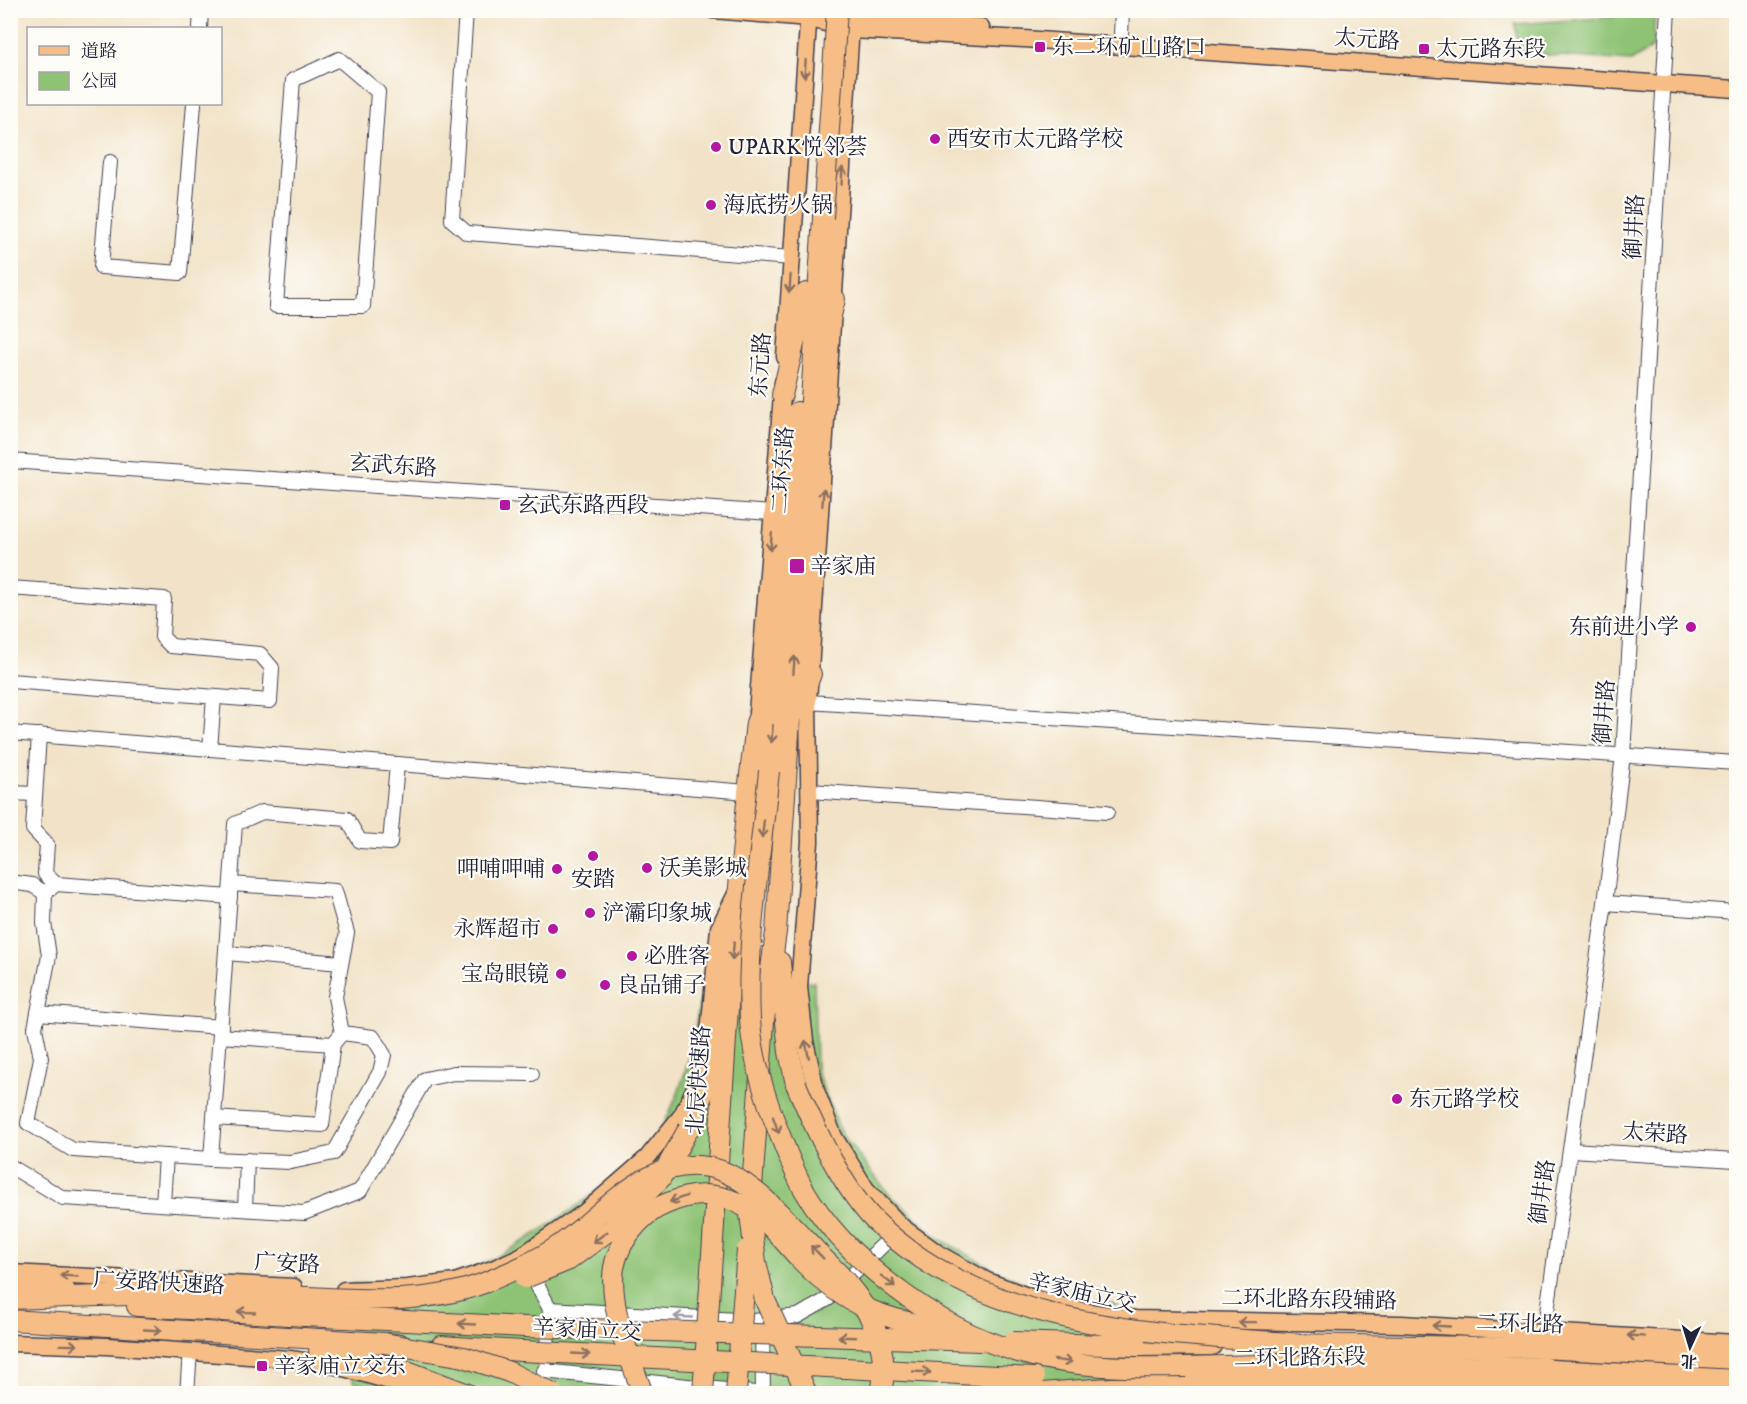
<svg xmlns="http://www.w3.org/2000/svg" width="1747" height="1404" viewBox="0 0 1747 1404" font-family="'IM FELL DW Pica','Noto Serif SC',serif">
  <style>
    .green { fill: #8ec374; stroke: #587258; stroke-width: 1.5 }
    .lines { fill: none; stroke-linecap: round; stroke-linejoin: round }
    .minor-casing { stroke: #413f50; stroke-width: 16 }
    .major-casing { stroke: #413f50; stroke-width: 19 }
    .highway-casing { stroke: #413f50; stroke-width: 22 }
    .minor { stroke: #fff; stroke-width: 14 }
    .major { stroke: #f6be86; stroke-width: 16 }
    .highway { stroke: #f6be86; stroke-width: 20 }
    .highway-bridge-casing { stroke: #413f50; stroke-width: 22; stroke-linecap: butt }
    .highway-bridge { stroke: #f6be86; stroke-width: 20 }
    .oneway { stroke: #8c7060 }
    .oneway2 { stroke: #9c9ca7 }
    .poi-dot { fill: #b5179e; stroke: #fdfcf7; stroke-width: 2 }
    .labels { text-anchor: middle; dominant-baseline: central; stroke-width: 4.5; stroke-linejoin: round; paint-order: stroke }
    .street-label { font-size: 22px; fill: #22223b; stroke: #fdfcf7 }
    .poi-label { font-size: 22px; fill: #22223b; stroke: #fdfcf7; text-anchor: start }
  </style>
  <rect width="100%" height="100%" fill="#fdfcf7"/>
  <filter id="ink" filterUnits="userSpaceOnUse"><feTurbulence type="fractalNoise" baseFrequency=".0167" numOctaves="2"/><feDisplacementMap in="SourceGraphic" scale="12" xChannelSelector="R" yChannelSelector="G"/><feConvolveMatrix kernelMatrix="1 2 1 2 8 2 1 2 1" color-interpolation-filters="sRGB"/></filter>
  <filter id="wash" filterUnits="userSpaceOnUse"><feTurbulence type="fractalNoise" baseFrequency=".008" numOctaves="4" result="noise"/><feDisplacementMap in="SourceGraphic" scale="24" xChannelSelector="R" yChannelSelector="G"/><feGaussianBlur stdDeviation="1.35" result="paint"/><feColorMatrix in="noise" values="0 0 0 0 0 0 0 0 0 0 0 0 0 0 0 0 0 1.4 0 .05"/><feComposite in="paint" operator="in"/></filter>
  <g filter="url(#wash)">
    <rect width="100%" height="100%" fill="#f2e3c8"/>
    <g class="green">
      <polygon points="1613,11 1655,11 1653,47 1631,61 1518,53 1515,24 1614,17"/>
      <path d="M703 972 814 982 816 1070 841 1133 888 1193 940 1239 995 1270 1053 1296 1117 1304 1111 1393H392L353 1382 351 1284C392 1283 430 1282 468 1270 513 1255 638 1169 661 1129 689 1080 697 1027 703 972Z"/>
    </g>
  </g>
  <g filter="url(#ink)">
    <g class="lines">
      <g class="minor-casing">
        <g id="minor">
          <polyline points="466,10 452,220 467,233 792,258"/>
          <polyline points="200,28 201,10"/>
          <polyline points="1121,36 1122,10"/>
          <polygon points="339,59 378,92 363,306 276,306 293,80"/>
          <polyline points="110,162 101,267 180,273 194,104"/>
          <polyline points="10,461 773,513"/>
          <polyline points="10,588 164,599 162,637 171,646 260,654 272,668 270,701 10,681"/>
          <polyline points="808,702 1736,763"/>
          <polyline points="10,733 748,792"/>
          <polyline points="39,735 33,829 47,844 45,874 56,884 45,893 44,923 49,956 35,1028 41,1058 28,1123 73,1150 211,1159 235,824 262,812 347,819 360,841 390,843 397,764"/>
          <polyline points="210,749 214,697"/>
          <polyline points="810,791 1107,812"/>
          <polyline points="10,793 34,794"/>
          <polyline points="10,882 32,885 45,893"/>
          <polyline points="56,884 230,897"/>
          <polyline points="1605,903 1736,912"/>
          <polyline points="226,953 341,963"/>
          <polyline points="38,1013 221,1027"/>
          <polyline points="220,1036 333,1044"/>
          <polyline points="214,1118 322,1125 333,1044 342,1033 335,997 347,933 335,891 231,884"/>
          <polyline points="1571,1150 1736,1160"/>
          <polyline points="211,1159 291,1162 334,1153 380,1072 384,1055 373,1037 342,1033"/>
          <polyline points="10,1166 63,1198 304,1213 360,1191 425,1079 454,1073 532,1074"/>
          <polyline points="163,1204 166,1156"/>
          <polyline points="245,1209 247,1160"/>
          <polyline points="528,1268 550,1309 546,1360"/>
          <polyline points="550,1309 754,1321 798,1316 828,1299 898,1230"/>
          <polyline points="762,1325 763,1393"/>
          <polyline points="1543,1340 1605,903 1623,755 1668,10"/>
          <polyline points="544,1371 764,1394"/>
          <polyline points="187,1394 190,1351"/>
        </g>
      </g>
      <g class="major-casing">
        <g id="major">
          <polyline points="713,10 808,18 851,30 1024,39 1736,89"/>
          <polyline points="852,10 808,702 810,842 799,987 805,1041 816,1091 834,1137 866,1189 902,1227 939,1254 987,1281 1038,1300 1083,1311 1135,1319 1401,1324 1736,1343"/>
          <polyline points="852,18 981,27"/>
          <polyline points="785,357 809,10"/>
          <polyline points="757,713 783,382"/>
          <polyline points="10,1273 294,1287"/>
          <polyline points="10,1284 67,1290"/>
          <polyline points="344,1290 407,1288 455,1282 495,1268 521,1256 585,1212 647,1158 682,1115 694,1090 708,1043 719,928 736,894"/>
          <polyline points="10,1343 107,1346 290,1359 337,1366 435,1394"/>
          <polyline points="1438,1394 1490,1394"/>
          <polyline points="1499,1394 1520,1384 1683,1394"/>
        </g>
      </g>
      <g class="highway-casing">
        <g id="highway">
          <polyline points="824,345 835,299"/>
          <polyline points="782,395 806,293"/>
          <polyline points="797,710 811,674"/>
          <polyline points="769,771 797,412"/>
          <polyline points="780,962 789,1052 796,1084"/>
          <polyline points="689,1128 707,1084 716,1047"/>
          <polyline points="751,1202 764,1020 776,932 823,218"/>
          <polyline points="715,1209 729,992 748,792 756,723 771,686"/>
          <polyline points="10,1299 188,1293 309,1297"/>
          <polyline points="137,1306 305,1316"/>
          <polyline points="10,1320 400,1344"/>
          <polyline points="1287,1344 1542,1348 1736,1359"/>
          <polyline points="441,1346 522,1351"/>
          <polyline points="1136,1346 1212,1345"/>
          <polyline points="319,1350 402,1369 468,1394"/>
          <polyline points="1186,1367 1333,1363 1546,1368"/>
          <polyline points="1534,1369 1736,1380"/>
          <path d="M1029 1394C1192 1380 1356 1377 1520 1384"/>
        </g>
      </g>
      <use href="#minor" class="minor"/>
      <use href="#major" class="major"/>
      <use href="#highway" class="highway"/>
      <g class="highway-bridge-casing">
        <g id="highway-bridge">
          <polyline points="823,218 837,10"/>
          <path d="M769 771C761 853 746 938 750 1020 752 1052 762 1087 773 1117 782 1141 791 1165 803 1188 845 1260 935 1327 1015 1351 1068 1368 1131 1368 1186 1367"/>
          <path d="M796 1084C814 1127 842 1188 875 1221 987 1331 1156 1333 1302 1344"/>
          <polyline points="750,1214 756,1262 765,1300 807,1394"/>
          <polyline points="525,1278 569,1260 611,1229 660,1179 689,1128"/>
          <path d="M309 1297C366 1300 429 1304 484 1283 510 1272 537 1261 561 1244 605 1213 647 1156 708 1167 753 1175 798 1234 830 1265 865 1299 892 1343 881 1394"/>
          <polyline points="305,1316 525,1327 981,1341"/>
          <polyline points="1013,1342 1136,1346"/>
          <polyline points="384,1343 464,1357 509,1372 553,1394"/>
          <polyline points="522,1351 1034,1378"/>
          <path d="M643 1394C630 1358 613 1318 613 1279 613 1247 639 1214 668 1203 692 1193 713 1192 738 1203 768 1218 779 1237 801 1260 849 1310 884 1318 949 1331"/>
          <polyline points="703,1394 715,1209"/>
          <polyline points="736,1394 747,1250"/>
        </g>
      </g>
      <use href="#highway-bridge" class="highway-bridge"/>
    </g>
    <defs><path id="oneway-shaft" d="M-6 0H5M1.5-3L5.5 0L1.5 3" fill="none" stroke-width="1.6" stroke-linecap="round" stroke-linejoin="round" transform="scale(1.5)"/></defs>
    <g class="oneway">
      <use href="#oneway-shaft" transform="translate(805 69) rotate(94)"/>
      <use href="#oneway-shaft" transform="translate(842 176) rotate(-87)"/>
      <use href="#oneway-shaft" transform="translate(790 284) rotate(94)"/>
      <use href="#oneway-shaft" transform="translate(823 497) rotate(-86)"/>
      <use href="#oneway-shaft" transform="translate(771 542) rotate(95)"/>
      <use href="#oneway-shaft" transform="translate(794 665) rotate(-86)"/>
      <use href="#oneway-shaft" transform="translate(772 734) rotate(95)"/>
      <use href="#oneway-shaft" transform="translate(763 829) rotate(96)"/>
      <use href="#oneway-shaft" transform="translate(733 951) rotate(96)"/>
      <use href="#oneway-shaft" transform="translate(807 1049) rotate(-102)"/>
      <use href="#oneway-shaft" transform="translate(776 1125) rotate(70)"/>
      <use href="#oneway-shaft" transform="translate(678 1199) rotate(159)"/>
      <use href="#oneway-shaft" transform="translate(600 1237) rotate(144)"/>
      <use href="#oneway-shaft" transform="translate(817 1252) rotate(-135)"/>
      <use href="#oneway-shaft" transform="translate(69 1276) rotate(-177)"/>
      <use href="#oneway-shaft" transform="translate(888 1281) rotate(38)"/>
      <use href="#oneway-shaft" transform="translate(246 1312) rotate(-177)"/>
      <use href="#oneway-shaft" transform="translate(1247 1322) rotate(-179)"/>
      <use href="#oneway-shaft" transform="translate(467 1324) rotate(-177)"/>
      <use href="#oneway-shaft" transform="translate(1441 1326) rotate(-177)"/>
      <use href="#oneway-shaft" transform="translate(153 1330) rotate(3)"/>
      <use href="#oneway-shaft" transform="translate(1636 1336) rotate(-176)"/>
      <use href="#oneway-shaft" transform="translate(847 1337) rotate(-178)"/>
      <use href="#oneway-shaft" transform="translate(69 1345) rotate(1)"/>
      <use href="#oneway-shaft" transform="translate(581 1354) rotate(3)"/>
      <use href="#oneway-shaft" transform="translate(1063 1361) rotate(7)"/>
      <use href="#oneway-shaft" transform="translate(922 1372) rotate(3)"/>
    </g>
    <use class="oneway2" href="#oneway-shaft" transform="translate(683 1317) rotate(-177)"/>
  </g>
  <g class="poi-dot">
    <rect x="1034" y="41" width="12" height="12" rx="3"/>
    <rect x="1418" y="43" width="12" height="12" rx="3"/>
    <circle cx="935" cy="139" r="6"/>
    <circle cx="716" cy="147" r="6"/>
    <circle cx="711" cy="205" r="6"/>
    <rect x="499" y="499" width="12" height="12" rx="3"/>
    <rect x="789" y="558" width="16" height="16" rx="3"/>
    <circle cx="1691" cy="627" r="6"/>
    <circle cx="593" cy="856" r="6"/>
    <circle cx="647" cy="868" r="6"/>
    <circle cx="557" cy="869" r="6"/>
    <circle cx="590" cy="913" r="6"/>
    <circle cx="553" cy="929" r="6"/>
    <circle cx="632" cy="956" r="6"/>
    <circle cx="561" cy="974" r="6"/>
    <circle cx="605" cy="985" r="6"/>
    <circle cx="1397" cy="1099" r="6"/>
    <rect x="256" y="1360" width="12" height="12" rx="3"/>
  </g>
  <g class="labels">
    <g class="street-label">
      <text transform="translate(1367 40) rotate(4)">太元路</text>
      <text transform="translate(1635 227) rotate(-87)">御井路</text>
      <text transform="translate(761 365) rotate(-86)">东元路</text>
      <text transform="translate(393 466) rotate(4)">玄武东路</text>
      <text transform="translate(783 470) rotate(-86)">二环东路</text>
      <text transform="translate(1605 712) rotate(-86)">御井路</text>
      <text transform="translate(699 1080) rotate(-86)">北辰快速路</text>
      <text transform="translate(1655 1134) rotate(4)">太荣路</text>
      <text transform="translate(1543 1192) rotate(-82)">御井路</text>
      <text transform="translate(287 1264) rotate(3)">广安路</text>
      <text transform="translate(159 1283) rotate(3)">广安路快速路</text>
      <text transform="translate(1082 1293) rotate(13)">辛家庙立交</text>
      <text transform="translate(1309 1300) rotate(1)">二环北路东段辅路</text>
      <text transform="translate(1520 1324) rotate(2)">二环北路</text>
      <text transform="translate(587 1330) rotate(3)">辛家庙立交</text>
      <text transform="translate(1300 1358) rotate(-1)">二环北路东段</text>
    </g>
    <g class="poi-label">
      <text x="1052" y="47">东二环矿山路口</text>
      <text x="1436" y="49">太元路东段</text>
      <text x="947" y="139">西安市太元路学校</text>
      <text x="728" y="147">UPARK悦邻荟</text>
      <text x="723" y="205">海底捞火锅</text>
      <text x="517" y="505">玄武东路西段</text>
      <text x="810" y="566">辛家庙</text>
      <text x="1679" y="627" text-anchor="end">东前进小学</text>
      <text x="659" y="868">沃美影城</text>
      <text x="545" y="869" text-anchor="end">呷哺呷哺</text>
      <text x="593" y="879" text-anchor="middle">安踏</text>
      <text x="602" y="913">浐灞印象城</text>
      <text x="541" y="929" text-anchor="end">永辉超市</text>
      <text x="644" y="956">必胜客</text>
      <text x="549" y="974" text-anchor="end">宝岛眼镜</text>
      <text x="617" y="985">良品铺子</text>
      <text x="1409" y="1099">东元路学校</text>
      <text x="274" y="1366">辛家庙立交东</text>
    </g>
  </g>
  <rect width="1747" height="1404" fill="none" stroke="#fdfcf7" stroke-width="36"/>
  <rect x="27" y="27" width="195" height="78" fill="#fdfcf7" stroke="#a5a5ac" stroke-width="1.5"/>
  <rect x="39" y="46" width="30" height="9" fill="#f6be86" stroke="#a5a5ac" stroke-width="1.5"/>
  <text x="81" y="57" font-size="18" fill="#22223b">道路</text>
  <rect x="39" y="72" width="30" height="18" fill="#8ec374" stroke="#a5a5ac" stroke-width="1.5"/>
  <text x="81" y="87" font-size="18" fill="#22223b">公园</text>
  <g transform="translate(1690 1347) rotate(184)" stroke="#fdfcf7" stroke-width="4.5" paint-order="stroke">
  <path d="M0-4.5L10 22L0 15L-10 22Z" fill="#22223b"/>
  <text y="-9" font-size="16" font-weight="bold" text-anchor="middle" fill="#22223b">北</text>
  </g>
</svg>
